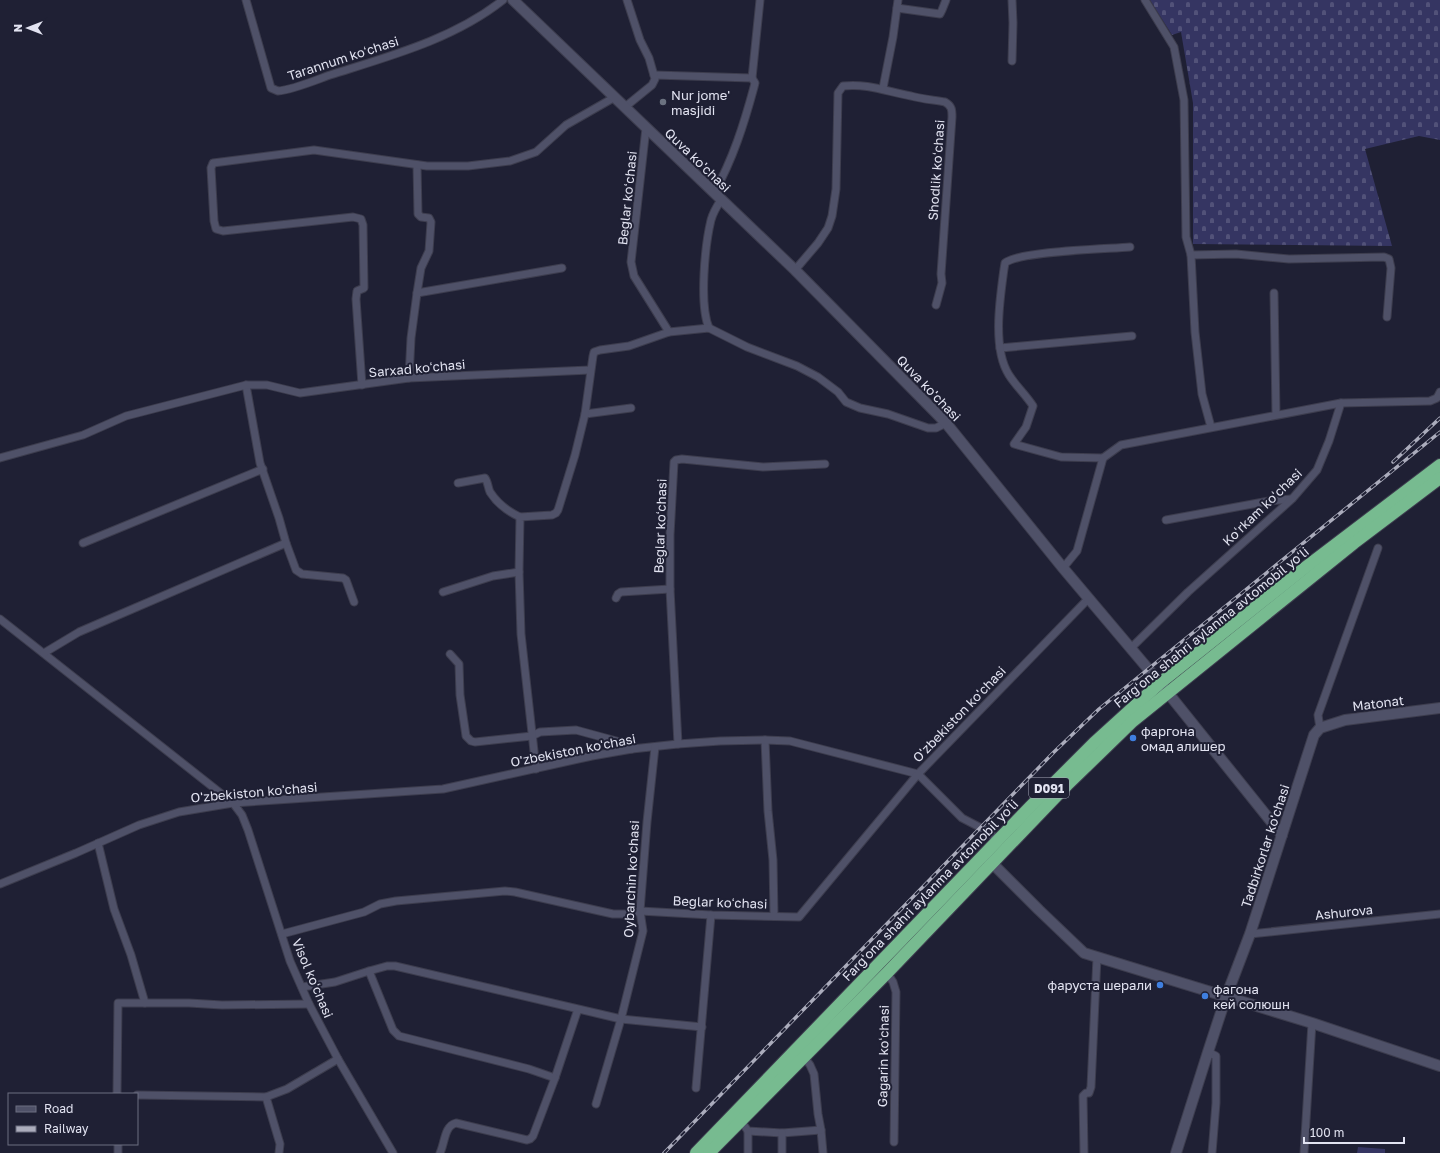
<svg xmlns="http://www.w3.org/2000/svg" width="1440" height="1153" viewBox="0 0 1440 1153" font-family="'Golos Text',sans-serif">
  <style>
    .grass { fill: #353562 }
    .cemetery { fill: url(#cemetery-stones) }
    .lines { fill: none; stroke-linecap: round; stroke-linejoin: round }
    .street-casing { stroke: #3d3d4e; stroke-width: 9 }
    .secondary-casing { stroke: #3d3d4e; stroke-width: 12 }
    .highway-casing { stroke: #3d3d4e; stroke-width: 14 }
    .street { stroke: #4f5168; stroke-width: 7 }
    .secondary { stroke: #4f5168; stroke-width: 10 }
    .highway { stroke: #77bb90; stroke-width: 12 }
    .rail-casing { stroke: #abacbc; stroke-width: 3.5 }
    .rail { stroke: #1f2034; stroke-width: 2; stroke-dasharray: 6; stroke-linecap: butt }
    .worship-dot { fill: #6b7280; stroke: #1f2034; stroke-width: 1.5 }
    .shop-dot { fill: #3f7fe0; stroke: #1f2034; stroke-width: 1.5 }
    .labels { text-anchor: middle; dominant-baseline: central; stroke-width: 4; stroke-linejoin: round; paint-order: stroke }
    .shield { fill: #1f2034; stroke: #a8a8b8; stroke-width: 1 }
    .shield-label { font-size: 12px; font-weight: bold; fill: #e2e3f1 }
    .street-label { font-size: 13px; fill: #e2e3f1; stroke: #1f2034 }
    .poi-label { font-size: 13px; fill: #e2e3f1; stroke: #1f2034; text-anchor: start }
  </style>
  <defs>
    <pattern id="cemetery-stones" width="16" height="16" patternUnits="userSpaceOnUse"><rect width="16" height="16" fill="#353562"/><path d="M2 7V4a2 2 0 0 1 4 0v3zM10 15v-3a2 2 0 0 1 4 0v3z" fill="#525279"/></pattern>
  </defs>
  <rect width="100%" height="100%" fill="#1f2034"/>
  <polygon class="grass" points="1358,1147 1385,1149 1385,1153 1357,1153"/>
  <polygon class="cemetery" points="1150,0 1440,0 1440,140 1419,136 1365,149 1392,246 1193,244 1193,103 1181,32 1172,35"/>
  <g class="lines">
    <g class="street-casing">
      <g id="street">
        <path d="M246 0 271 88 278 91C292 90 316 80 330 75 390 56 454 39 503 0"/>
        <polyline points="1145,0 1174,47 1184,100 1186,237 1191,255 1236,254 1289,259 1384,257 1389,259 1391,268 1387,317"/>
        <polyline points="897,8 940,14 942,10 946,0"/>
        <polyline points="1012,61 1013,23 1012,0"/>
        <polyline points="654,75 752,78"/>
        <polyline points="883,88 893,37 898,0"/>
        <polyline points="625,107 652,85 655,79 649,58 640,40 627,0"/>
        <polyline points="646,128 631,262 634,276 669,332"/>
        <path d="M714 193C733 159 744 124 754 87L755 83 752 78 760 0"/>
        <polyline points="1191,255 1195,332 1202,394 1211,427"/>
        <path d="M795 270 818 243 828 228 832 216 836 189 838 93 843 86C867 83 888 92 911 96 922 99 934 100 945 102 952 106 952 110 952 117L941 274 942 283 936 305"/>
        <polyline points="417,293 562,268"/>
        <polyline points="1274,293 1276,414"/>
        <path d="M709 328C699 304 705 245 711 220 713 213 717 206 721 200"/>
        <polyline points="1000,348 1132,336"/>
        <polyline points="409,378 411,338 417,293 421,268 429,251 431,222 429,218 421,217 418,214 417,165"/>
        <polyline points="246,385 260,463 279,518 286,543 296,570 302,574 343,578 346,580 354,602"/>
        <polyline points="362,385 356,299 357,291 364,288 363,225 361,219 353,217 223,231 216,229 214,221 211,168 213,163 314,150 427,166 468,166 510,161 536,152 566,125 615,97"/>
        <polyline points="585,414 631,408"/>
        <polyline points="0,458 83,435 126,416 246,385 267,385 300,393 409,378 590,370"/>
        <path d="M1103 458 1061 457 1014 444 1026 427 1033 406C1026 395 1016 386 1009 375 992 349 1000 298 1004 269L1005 263C1019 251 1107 249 1130 247"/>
        <path d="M458 483 485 478C488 482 488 488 490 492 497 503 509 512 520 517"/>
        <polyline points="1166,520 1269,501 1291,499"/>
        <polyline points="83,543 263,469"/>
        <polyline points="1063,568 1077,551 1103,458 1121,445 1341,403"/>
        <polyline points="443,592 493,576 519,572"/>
        <polyline points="616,598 618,594 621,592 670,589"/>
        <polyline points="0,619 233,803 242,815 248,830 290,961 309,1004 338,1059 393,1153"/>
        <polyline points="1131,648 1188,592 1292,499 1317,470 1329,441 1341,403 1430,401 1437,398 1440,392"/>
        <polyline points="44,653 79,632 286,543"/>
        <polyline points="450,654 459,664 460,695 466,736 471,741 475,742 532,736 540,732 576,730 620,742 632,749"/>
        <polyline points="1320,728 1318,715 1378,548"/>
        <polyline points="765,740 768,811 773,860 774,916"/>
        <polyline points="678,744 670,589 670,535 674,462 676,460 682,459 763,467 825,464"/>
        <polyline points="536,769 521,634 519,572 520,517 552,515 556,513 558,510 575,455 585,414 593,356 594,352 600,350 629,346 669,332 709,328 747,347 797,366 818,377 838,392 846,402 860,408 888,414 928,428 936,428 946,423"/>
        <polyline points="98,843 114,909 131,955 145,1003"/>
        <polyline points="0,884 76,853 139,825 179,812 233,803 443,789 592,756 632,749 678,744 720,741 765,740 790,741 918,774 1089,598"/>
        <polyline points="282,934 364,912 380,904 396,901 505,891 515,892 613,914 627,914 640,911 711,915 799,917 918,774 962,818 987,831 998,840"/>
        <polyline points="1250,934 1440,914"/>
        <polyline points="887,973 893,982 896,992 894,1142"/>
        <polyline points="302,987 335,982 369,971"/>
        <polyline points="578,1009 555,1078 529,1069 399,1036 393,1030 369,971 387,966 395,966 621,1019 702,1027"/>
        <polyline points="1208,1052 1216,1056 1216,1103 1212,1153"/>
        <polyline points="804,1057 810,1065 814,1074 818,1114 821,1130 823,1153"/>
        <polyline points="696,1088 711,915"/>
        <polyline points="117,1094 118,1003 189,1003 222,1005 309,1004"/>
        <polyline points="137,1095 266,1097 280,1144 279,1153"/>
        <polyline points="266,1097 287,1089 338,1059"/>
        <polyline points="596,1104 621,1019 643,931 640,911 647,822 655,747"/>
        <polyline points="741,1121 748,1131 782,1133 821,1130"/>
        <polyline points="118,1144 118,1153"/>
        <path d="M440 1153C445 1143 444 1126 456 1123L527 1140 530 1139 533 1136 555 1078"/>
        <polyline points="748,1153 748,1131"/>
        <polyline points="782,1153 782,1133"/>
        <polyline points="1084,1153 1083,1096 1086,1093 1089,1093 1091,1087 1097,957"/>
        <polyline points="1304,1153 1312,1023"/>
      </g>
    </g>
    <g class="secondary-casing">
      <g id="secondary">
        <polyline points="513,0 795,270 946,423 1063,568 1160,683 1282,835"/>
        <polyline points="988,859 1039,910 1084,953 1312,1023 1440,1066"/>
        <polyline points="1176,1153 1208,1052 1226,997 1250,934 1314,735 1320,728 1345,720 1440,708"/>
      </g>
    </g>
    <g class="highway-casing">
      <g id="highway">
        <polyline points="696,1153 1030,807 1094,743 1160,683 1302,570 1440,465"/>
        <polyline points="709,1153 887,973 1067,785 1133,721 1354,543 1440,478"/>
      </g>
    </g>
    <use href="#street" class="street"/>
    <use href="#secondary" class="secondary"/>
    <use href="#highway" class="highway"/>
    <g class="rail-casing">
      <g id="rail">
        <polyline points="1393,462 1440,418"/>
        <polyline points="664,1153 1054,752 1099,709 1440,432"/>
      </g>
    </g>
    <use href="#rail" class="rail"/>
  </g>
  <circle class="worship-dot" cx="663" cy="102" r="4"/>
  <g class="shop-dot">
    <circle cx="1133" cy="738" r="4"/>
    <circle cx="1160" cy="985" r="4"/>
    <circle cx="1205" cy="996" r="4"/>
  </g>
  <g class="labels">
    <rect class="shield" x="1029" y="778" width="40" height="20" rx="3"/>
    <g class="shield-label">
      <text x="1049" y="788">D091</text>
    </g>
    <g class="street-label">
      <text transform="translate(343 58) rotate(-18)">Tarannum koʻchasi</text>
      <text transform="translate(698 160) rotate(44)">Quva ko'chasi</text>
      <text transform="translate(936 170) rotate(-86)">Shodlik koʻchasi</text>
      <text transform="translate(627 198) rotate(-84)">Beglar koʻchasi</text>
      <text transform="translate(417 368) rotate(-5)">Sarxad koʻchasi</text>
      <text transform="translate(929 388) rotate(46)">Quva ko'chasi</text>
      <text transform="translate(1262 507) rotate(-44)">Koʻrkam koʻchasi</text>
      <text transform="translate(660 526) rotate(-88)">Beglar koʻchasi</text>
      <text transform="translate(1211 627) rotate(-39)">Fargʻona shahri aylanma avtomobil yoʻli</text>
      <text transform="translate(1378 703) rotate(-7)">Matonat</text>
      <text transform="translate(959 714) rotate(-46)">O'zbekiston ko'chasi</text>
      <text transform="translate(573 750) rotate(-11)">O'zbekiston ko'chasi</text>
      <text transform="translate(254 792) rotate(-5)">O'zbekiston ko'chasi</text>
      <text transform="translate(1265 846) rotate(-72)">Tadbirkorlar ko'chasi</text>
      <text transform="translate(631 879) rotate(-87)">Oybarchin koʻchasi</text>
      <text transform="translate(930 890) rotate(-46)">Fargʻona shahri aylanma avtomobil yoʻli</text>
      <text transform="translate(720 902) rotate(2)">Beglar koʻchasi</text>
      <text transform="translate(1344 912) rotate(-6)">Ashurova</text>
      <text transform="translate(313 978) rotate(67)">Visol koʻchasi</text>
      <text transform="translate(883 1056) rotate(-89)">Gagarin koʻchasi</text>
    </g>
    <g class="poi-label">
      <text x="671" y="95">Nur jome'<tspan x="671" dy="15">masjidi</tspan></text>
      <text x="1141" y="731">фаргона<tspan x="1141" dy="15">омад алишер</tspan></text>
      <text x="1152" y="985" text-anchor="end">фаруста шерали</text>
      <text x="1213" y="989">фагона<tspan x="1213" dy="15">кей солюшн</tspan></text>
    </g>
  </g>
  <rect x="8" y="1093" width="130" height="52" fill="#1f2034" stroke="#6d6e80"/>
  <rect x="16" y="1106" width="20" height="6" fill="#4f5168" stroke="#6d6e80"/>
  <text x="44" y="1113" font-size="12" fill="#e2e3f1">Road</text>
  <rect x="16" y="1126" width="20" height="6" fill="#abacbc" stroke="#6d6e80"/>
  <text x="44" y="1133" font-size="12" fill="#e2e3f1">Railway</text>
  <g transform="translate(28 28) rotate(270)" stroke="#1f2034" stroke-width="3" paint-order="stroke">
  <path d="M0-3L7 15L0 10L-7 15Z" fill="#e2e3f1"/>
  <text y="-6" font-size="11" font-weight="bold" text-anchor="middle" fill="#e2e3f1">N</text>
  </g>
  <path d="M1304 1137v6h100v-6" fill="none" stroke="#e2e3f1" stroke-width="2"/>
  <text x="1310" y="1137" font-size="12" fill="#e2e3f1" stroke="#1f2034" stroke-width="3" paint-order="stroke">100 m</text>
</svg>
